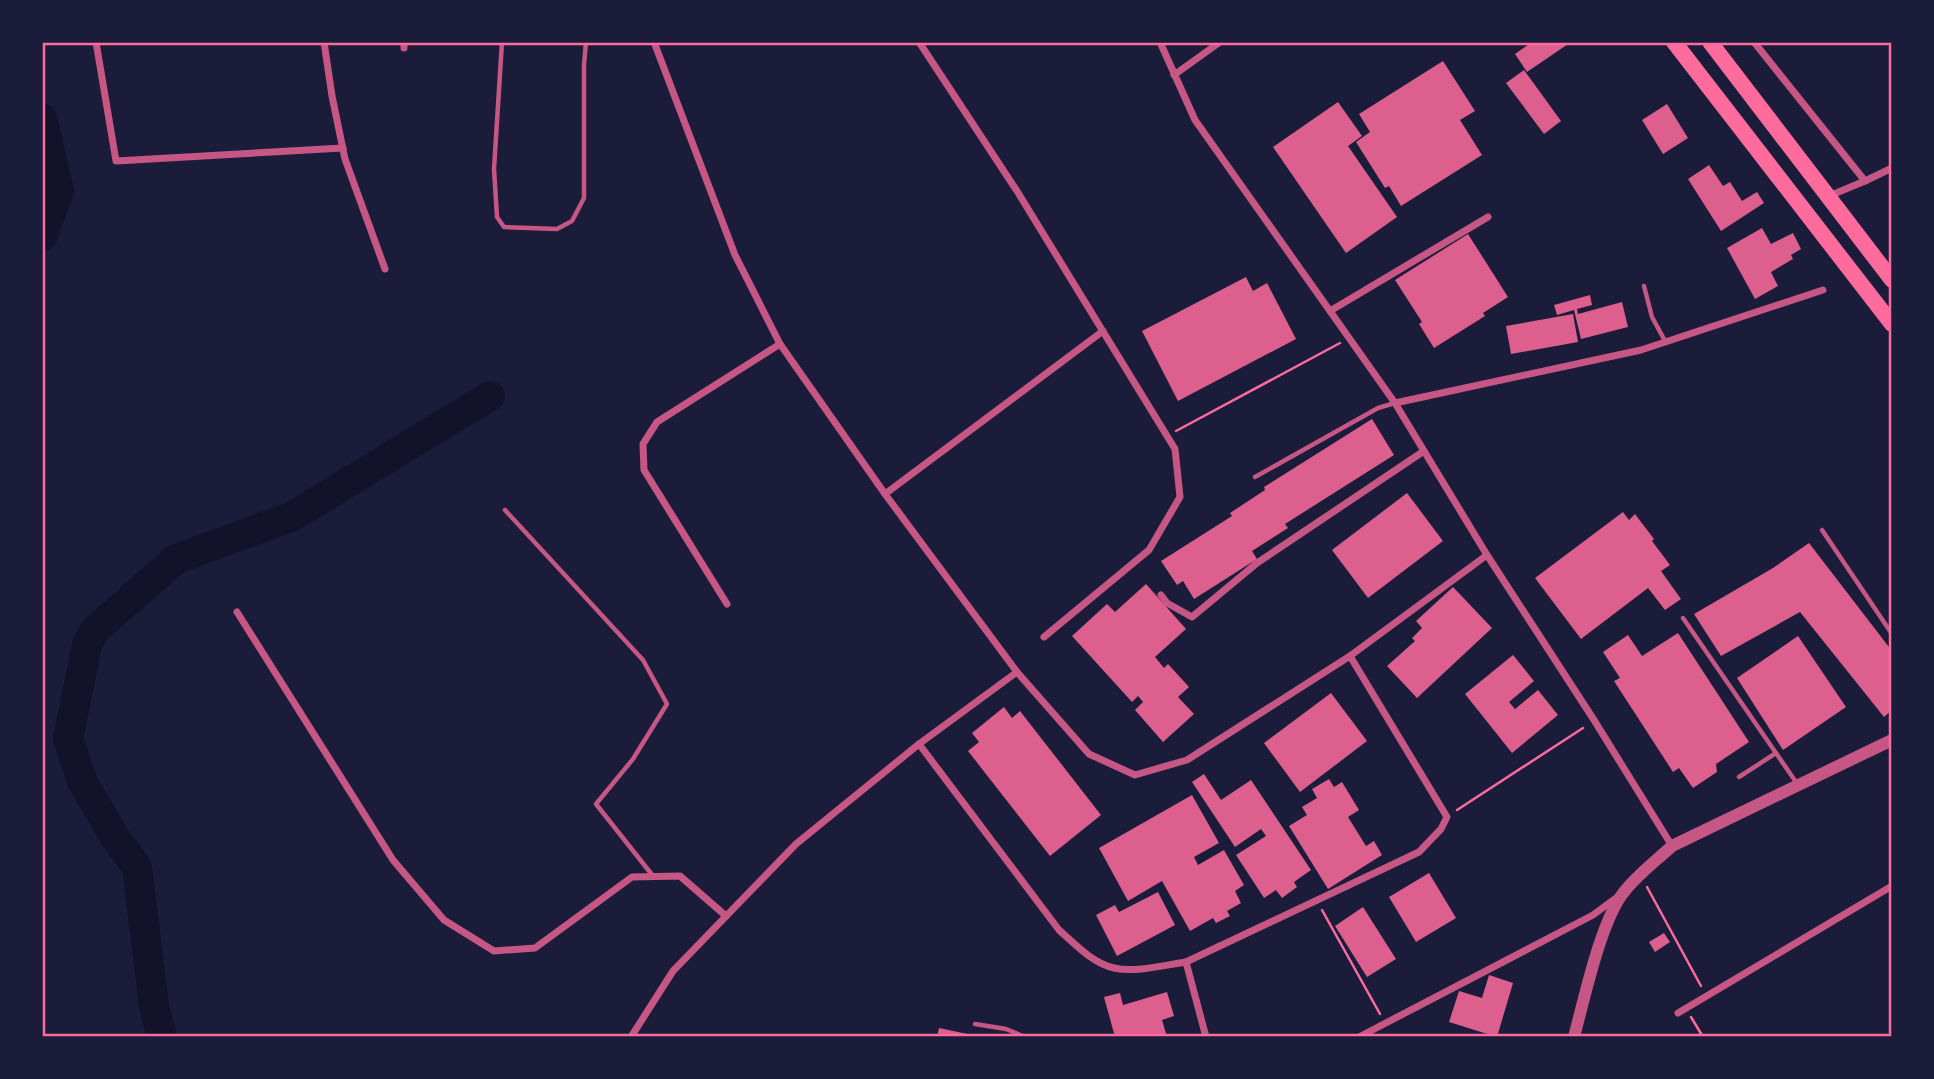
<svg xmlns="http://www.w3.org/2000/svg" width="1934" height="1079" viewBox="0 0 1934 1079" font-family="Rubik,sans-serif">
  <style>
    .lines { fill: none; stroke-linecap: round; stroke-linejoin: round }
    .river { stroke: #12122b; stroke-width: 30 }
    .building { fill: #dd5f8e }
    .path { stroke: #ff6b9d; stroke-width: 2.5 }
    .service { stroke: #c65784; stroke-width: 4.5 }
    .minor { stroke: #c65784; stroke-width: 7 }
    .tertiary { stroke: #c65784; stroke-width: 12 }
    .primary { stroke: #ff6b9d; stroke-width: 16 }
    .neatline { fill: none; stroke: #ff6b9d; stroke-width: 2.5 }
  </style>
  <rect width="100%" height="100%" fill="#1b1b3a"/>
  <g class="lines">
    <g class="river">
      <polyline points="42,118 59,191 42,237"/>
      <polyline points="162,1037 154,1006 137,867 116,839 82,781 68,739 87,645 94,631 176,559 291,517 490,396"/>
    </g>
  </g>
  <g class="building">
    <polygon points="1532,42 1571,42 1527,72 1515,54"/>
    <polygon points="1443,61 1475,111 1460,120 1482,155 1401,206 1389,186 1385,188 1356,142 1370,132 1359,114"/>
    <polygon points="1524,70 1561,121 1544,134 1506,83"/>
    <polygon points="1338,102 1362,136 1348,146 1397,217 1346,253 1273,147"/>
    <polygon points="1667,104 1688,138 1663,154 1642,120"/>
    <polygon points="1709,165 1723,186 1730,182 1742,201 1757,192 1764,203 1721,231 1688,179"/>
    <polygon points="1762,228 1771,244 1793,233 1801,249 1791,255 1793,259 1771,272 1778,286 1755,299 1727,248"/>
    <polygon points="1468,234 1508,297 1483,313 1485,316 1434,348 1419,324 1422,322 1395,280"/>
    <polygon points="1246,277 1253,291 1267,283 1296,339 1178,401 1142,331"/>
    <polygon points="1590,295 1592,305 1577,309 1578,314 1622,302 1628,327 1581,339 1574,310 1557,315 1554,305"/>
    <polygon points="1573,314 1578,342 1511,354 1506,326"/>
    <polygon points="1372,419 1394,455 1285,524 1288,528 1252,551 1257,559 1194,599 1183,581 1177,585 1161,561 1232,516 1230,513 1265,490 1264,487"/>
    <polygon points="1407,493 1443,541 1368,598 1332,550"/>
    <polygon points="1623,512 1629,520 1635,514 1654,539 1652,541 1670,565 1661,571 1681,599 1665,610 1648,588 1581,639 1535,578"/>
    <polygon points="1809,543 1892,651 1892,710 1884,717 1800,612 1721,656 1694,614 1773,568"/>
    <polygon points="1146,584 1186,629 1155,657 1164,668 1168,664 1189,687 1178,697 1194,714 1163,742 1135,710 1143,702 1138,696 1132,702 1072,636 1107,604 1115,612"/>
    <polygon points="1453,587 1492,628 1417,698 1387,666 1415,641 1412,638 1422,628 1416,621"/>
    <polygon points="1678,633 1749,742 1716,764 1717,772 1693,788 1679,768 1673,772 1614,681 1620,678 1603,652 1628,635 1642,656"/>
    <polygon points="1798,636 1846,707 1783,750 1737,678"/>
    <polygon points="1513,655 1534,681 1509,702 1515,709 1538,690 1558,715 1512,753 1465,694"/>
    <polygon points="1331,693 1367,741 1300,792 1264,743"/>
    <polygon points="1004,707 1012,718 1020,711 1101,815 1050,856 968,751 979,742 972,733"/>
    <polygon points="1204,774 1221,800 1251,780 1311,870 1294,882 1297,887 1282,898 1276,890 1264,898 1236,855 1266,836 1261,829 1235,847 1192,782"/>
    <polygon points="1329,779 1334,787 1342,782 1359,810 1348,817 1366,846 1374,841 1382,855 1328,889 1289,826 1307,815 1302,807 1317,798 1312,789"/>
    <polygon points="1192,795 1219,843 1194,857 1198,865 1224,850 1244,885 1235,891 1241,903 1227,911 1230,916 1216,923 1213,918 1190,931 1162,881 1128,901 1099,848"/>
    <polygon points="1429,873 1456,918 1416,942 1389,897"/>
    <polygon points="1158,892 1175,925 1117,956 1096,915 1115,905 1119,912"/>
    <polygon points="1363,907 1396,959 1367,977 1335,926"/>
    <polygon points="1664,933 1670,942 1655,952 1649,942"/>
    <polygon points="1489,975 1513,983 1497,1037 1449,1022 1459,991 1482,998"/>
    <polygon points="1167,992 1174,1016 1162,1020 1167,1037 1115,1037 1104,997 1120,993 1123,1005"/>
    <polygon points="939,1028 977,1036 977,1037 937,1037"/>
  </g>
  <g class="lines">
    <g class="path">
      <polyline points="1176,431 1340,343"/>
      <polyline points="1457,810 1583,728"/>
      <polyline points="1647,887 1701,986"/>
      <polyline points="1322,910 1380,1014"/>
      <polyline points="1691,1017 1703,1037"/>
    </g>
    <g class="service">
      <polyline points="502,42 494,169 497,217 504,227 557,229 572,221 584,198 584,65 586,42"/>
      <polyline points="1644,286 1652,317 1665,341"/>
      <polyline points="1255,477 1378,408 1395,403"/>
      <polyline points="505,510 643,660 667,704 633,759 596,804 653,876"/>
      <polyline points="1822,530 1892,634"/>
      <polyline points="1683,618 1798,785"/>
      <polyline points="1739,777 1776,753"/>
      <polyline points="975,1024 1006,1029 1025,1037"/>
    </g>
    <g class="minor">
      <polyline points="96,42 116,161 343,148"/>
      <polyline points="324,42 332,96 345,159 385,269"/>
      <polyline points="654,42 735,255 780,344 885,494 1017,672 1089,754 1135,775 1187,760 1350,656 1487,555"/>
      <polyline points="919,42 1017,191 1175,449 1180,497 1149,550 1044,637"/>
      <polyline points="1160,42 1195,120 1395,403 1487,555 1594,720 1672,846"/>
      <polyline points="1754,42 1865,181 1892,168"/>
      <polyline points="404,48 404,42"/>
      <polyline points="1174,75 1220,42"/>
      <polyline points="1829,196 1865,181"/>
      <polyline points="1330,311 1488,217"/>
      <polyline points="1395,403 1641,350 1823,290"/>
      <polyline points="885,494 1103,331"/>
      <polyline points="1161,595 1167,603 1192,617 1257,563 1424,451"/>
      <polyline points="727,604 644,470 643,444 657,422 780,344"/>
      <polyline points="237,612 393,860 444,920 494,951 535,948 632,877 680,876 726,916"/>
      <path d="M919 744 1059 930C1075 944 1092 963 1114 968 1135 973 1165 965 1186 962L1419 852 1441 829 1447 817 1350 656"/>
      <polyline points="1186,962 1206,1037"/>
      <polyline points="1678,1013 1892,886"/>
      <polyline points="631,1037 673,971 796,844 919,744 1017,672"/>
      <polyline points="1359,1037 1593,915 1616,898"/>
    </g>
    <path class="tertiary" d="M1574 1037C1584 1000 1601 920 1624 892 1637 875 1656 861 1672 846L1892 740"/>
    <g class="primary">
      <polyline points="1674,42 1892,324"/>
      <polyline points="1710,42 1892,280"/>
    </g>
  </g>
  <rect width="1934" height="1079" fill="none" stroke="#1b1b3a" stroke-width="88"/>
  <rect x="44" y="44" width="1846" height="991" class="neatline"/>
</svg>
